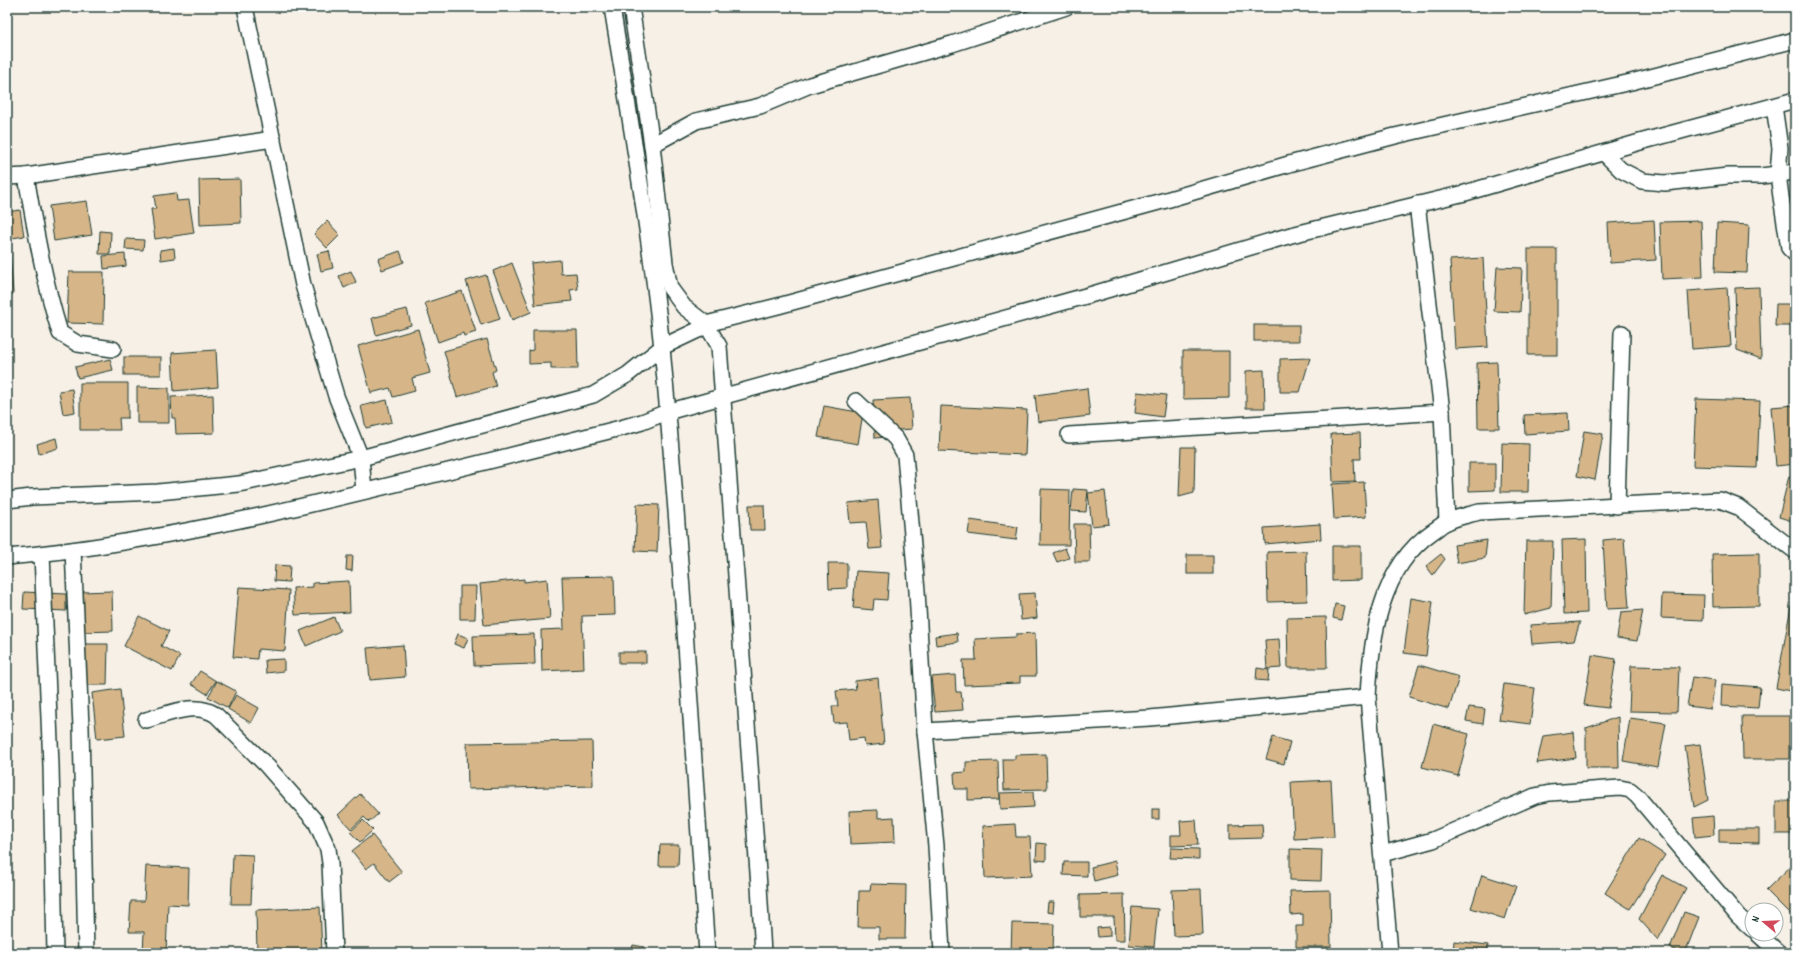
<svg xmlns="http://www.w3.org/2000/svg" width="1802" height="960" viewBox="0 0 1802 960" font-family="Dekko,sans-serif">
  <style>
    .building { fill: #d6b689; stroke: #1f3d34 }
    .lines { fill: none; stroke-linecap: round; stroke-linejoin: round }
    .minor-casing { stroke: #1f3d34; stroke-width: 18 }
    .minor { stroke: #fff; stroke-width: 15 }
  </style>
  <rect width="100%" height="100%" fill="#f7f0e7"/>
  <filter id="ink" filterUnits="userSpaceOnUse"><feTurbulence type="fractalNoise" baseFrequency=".025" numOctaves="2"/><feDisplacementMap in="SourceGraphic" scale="8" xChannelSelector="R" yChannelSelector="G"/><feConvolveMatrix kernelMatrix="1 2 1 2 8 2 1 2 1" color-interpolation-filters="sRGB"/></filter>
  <g filter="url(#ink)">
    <g class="building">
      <polygon points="240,179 241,223 200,225 199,180"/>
      <polygon points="176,193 177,201 189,200 194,233 155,239 151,209 156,209 154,196"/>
      <polygon points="87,201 92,235 54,241 49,206"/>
      <polygon points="20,210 24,236 7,239 7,212"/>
      <polygon points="1654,220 1656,260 1610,263 1608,223"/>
      <polygon points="327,221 340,235 327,248 314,234"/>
      <polygon points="1701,221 1703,277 1662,279 1660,222"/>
      <polygon points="1717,223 1749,225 1747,273 1715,272"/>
      <polygon points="100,231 111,232 110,254 99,254"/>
      <polygon points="126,239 144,240 143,250 125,249"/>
      <polygon points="174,248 175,258 161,260 160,250"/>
      <rect x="1528" y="249" width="29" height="106"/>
      <polygon points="329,251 333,268 321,271 317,254"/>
      <polygon points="400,251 404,262 382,270 378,259"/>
      <polygon points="7,252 10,252 13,294 7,294"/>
      <polygon points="125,254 126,266 104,269 103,256"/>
      <polygon points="1483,258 1488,347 1455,349 1450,260"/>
      <polygon points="560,260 561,274 576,273 578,289 570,290 572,301 535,305 531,263"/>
      <polygon points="512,263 531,312 512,320 493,271"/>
      <polygon points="1497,267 1522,268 1520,312 1494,311"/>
      <polygon points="351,271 356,282 344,288 339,276"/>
      <polygon points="69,272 104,272 103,324 67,323"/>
      <polygon points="486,275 500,319 481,325 466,281"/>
      <polygon points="1759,287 1761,359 1737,350 1735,288"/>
      <polygon points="1727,288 1731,346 1692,349 1688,291"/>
      <polygon points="462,291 476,332 464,336 463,333 438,342 425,303"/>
      <polygon points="1776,304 1791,304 1790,326 1775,326"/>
      <polygon points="407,309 411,325 376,335 372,318"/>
      <rect x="1254" y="325" width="45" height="16"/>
      <polygon points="418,329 430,373 412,378 415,391 393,397 390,388 371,393 358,346"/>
      <polygon points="533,330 577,330 578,369 551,369 551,363 529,364 529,351 533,350"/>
      <polygon points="487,339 496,370 492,372 496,386 457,397 444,351"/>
      <polygon points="216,350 218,387 174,391 172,353"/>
      <polygon points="1183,351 1229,351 1229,398 1183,399"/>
      <rect x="124" y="357" width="37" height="18"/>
      <polygon points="1310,358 1300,392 1280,392 1280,359"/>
      <polygon points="110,359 113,370 78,378 75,367"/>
      <polygon points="1497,362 1499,428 1478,428 1477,363"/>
      <polygon points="1264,370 1265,408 1246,408 1246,371"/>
      <polygon points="80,383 128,383 128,418 119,418 120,430 80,430"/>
      <polygon points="137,387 169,388 169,423 137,423"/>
      <polygon points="1087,388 1090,416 1038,422 1035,395"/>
      <polygon points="72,389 75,412 63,414 59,391"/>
      <polygon points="1137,392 1166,395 1163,417 1135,413"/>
      <polygon points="213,395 214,433 176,434 175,418 172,418 171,397"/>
      <polygon points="910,398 912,429 899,430 900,436 875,438 873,400"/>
      <polygon points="1696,399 1760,401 1757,468 1693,466"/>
      <polygon points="387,400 392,422 366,428 361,406"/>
      <polygon points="1795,405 1795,464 1776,466 1771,407"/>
      <polygon points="824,406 863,413 858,444 818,437"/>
      <polygon points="941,406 1027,410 1025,455 939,451"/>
      <polygon points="1568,413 1569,431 1525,434 1524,415"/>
      <polygon points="1584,431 1603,434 1595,480 1577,476"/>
      <polygon points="1360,433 1361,459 1354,459 1355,481 1333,482 1331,434"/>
      <polygon points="56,438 58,448 39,454 37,444"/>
      <polygon points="1502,443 1529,444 1528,492 1501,492"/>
      <polygon points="1181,447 1195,447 1194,493 1179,497"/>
      <polygon points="1469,463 1495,463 1495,490 1469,491"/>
      <polygon points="1789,476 1795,477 1795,522 1779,517"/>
      <polygon points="1364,482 1366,517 1334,519 1332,484"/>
      <polygon points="1041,489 1070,490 1069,545 1040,545"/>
      <polygon points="1073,489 1088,490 1086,512 1071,511"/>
      <polygon points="1105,491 1109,524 1092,526 1088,493"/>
      <polygon points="878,500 882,548 869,549 866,522 850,523 848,503"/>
      <polygon points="637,504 659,505 657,552 635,551"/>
      <polygon points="749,505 764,505 765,530 750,530"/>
      <polygon points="970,520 1018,527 1016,540 968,534"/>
      <polygon points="1074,524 1089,524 1090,562 1075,562"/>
      <polygon points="1320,524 1321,539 1265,544 1264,528"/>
      <polygon points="1624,538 1629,608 1607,609 1603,540"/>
      <polygon points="1586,539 1587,613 1564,614 1562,540"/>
      <polygon points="1487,540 1485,558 1457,563 1454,545"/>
      <polygon points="1526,541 1553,541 1551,608 1524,615"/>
      <polygon points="1332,546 1361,546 1361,580 1332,581"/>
      <polygon points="1065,548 1069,558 1057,562 1053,553"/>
      <polygon points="1306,551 1307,601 1268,602 1267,552"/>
      <polygon points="1759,553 1759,606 1713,607 1712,554"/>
      <polygon points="1441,554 1445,559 1433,575 1426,566"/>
      <rect x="1187" y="555" width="26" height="19"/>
      <polygon points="347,556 353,556 352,571 346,570"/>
      <polygon points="828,563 847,563 847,588 829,589"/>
      <polygon points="275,565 290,566 289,582 274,581"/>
      <polygon points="856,571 889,573 887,600 874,599 873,610 853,608"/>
      <polygon points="614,576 615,615 582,616 584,669 542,671 541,630 564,629 562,577"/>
      <polygon points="524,579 524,582 547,579 550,619 484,625 480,584"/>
      <polygon points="349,581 350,612 295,615 293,588 313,587 313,583"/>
      <polygon points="460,586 476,586 475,619 460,619"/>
      <polygon points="239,587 289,590 285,651 258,649 257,659 233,657"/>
      <polygon points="112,591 113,631 82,632 81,592"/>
      <polygon points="24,592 66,594 66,611 23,609"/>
      <polygon points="1035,593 1037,618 1021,620 1019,594"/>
      <polygon points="1662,594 1704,595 1703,620 1661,618"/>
      <polygon points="1411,598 1433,602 1426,656 1404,653"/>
      <polygon points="1335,604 1344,606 1341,620 1333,618"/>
      <polygon points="1791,606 1795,607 1795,692 1776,688"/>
      <polygon points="1643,610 1637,641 1617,638 1621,612"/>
      <polygon points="139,616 169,631 161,646 180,656 172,671 124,646"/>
      <polygon points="334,617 340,631 306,646 300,631"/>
      <polygon points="1326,617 1327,668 1288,668 1287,618"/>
      <polygon points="1580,622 1574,641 1532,644 1530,625"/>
      <polygon points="957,633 958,642 936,645 935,636"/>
      <polygon points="1035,633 1036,676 1020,676 1020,683 964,685 963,660 976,660 975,639 1016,637 1016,634"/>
      <polygon points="458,634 468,638 464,648 454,644"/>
      <polygon points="534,634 535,664 474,666 473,636"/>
      <polygon points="1279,639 1281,668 1267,669 1265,640"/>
      <polygon points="78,644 108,644 107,685 77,685"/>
      <polygon points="403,645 405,677 370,680 367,648"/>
      <rect x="619" y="652" width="27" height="11"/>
      <polygon points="1592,655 1616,659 1608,708 1584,705"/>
      <polygon points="284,659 284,671 266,673 265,660"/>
      <polygon points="1419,665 1459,677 1449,709 1409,697"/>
      <polygon points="1631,666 1679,667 1677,712 1629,711"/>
      <polygon points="1257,668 1269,670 1268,681 1256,680"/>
      <polygon points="200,671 216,681 207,694 191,684"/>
      <polygon points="955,675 956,692 961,692 963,710 935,712 931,677"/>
      <polygon points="1692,677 1715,680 1711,709 1687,706"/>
      <polygon points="878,678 884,744 865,746 864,738 849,740 847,722 834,723 832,706 838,706 836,691 856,689 855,681"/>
      <polygon points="217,681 236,691 228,708 208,697"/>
      <polygon points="1504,684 1535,688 1530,724 1499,720"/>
      <polygon points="1722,684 1760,687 1758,708 1721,706"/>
      <polygon points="120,689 125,736 97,739 92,693"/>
      <polygon points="236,695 259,708 251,723 228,709"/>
      <polygon points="1469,707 1485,709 1483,724 1466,721"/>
      <polygon points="1742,716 1789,716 1789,759 1743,759"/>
      <polygon points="1618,717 1619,768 1586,768 1586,728"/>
      <polygon points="1630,718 1666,723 1658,767 1623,761"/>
      <polygon points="1433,724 1469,734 1458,776 1422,767"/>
      <polygon points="1573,732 1576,758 1537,763 1543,736"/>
      <polygon points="1273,737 1290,742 1284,764 1266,759"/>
      <polygon points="592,741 593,786 468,789 467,743"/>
      <polygon points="1700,744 1708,800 1694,807 1685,746"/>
      <polygon points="1046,754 1047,789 1004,790 1003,759 1015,759 1015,755"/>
      <polygon points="998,761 999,799 968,800 968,789 955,789 954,773 966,772 966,762"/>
      <polygon points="1331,780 1334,837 1294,839 1291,782"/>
      <polygon points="1033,792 1034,807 1000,809 999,793"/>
      <polygon points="360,794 378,814 369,822 364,817 351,829 338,815"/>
      <rect x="1776" y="801" width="19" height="33"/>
      <rect x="1152" y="809" width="7" height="10"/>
      <polygon points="878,810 878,818 894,817 895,842 850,844 849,811"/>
      <polygon points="1713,816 1714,835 1695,837 1693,818"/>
      <polygon points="363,820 373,830 360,842 350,832"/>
      <polygon points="1196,820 1198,845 1171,846 1171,835 1181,835 1180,821"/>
      <polygon points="1015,824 1016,837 1030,837 1032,876 985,878 983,826"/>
      <polygon points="1262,824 1263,838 1230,839 1230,825"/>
      <polygon points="1719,829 1759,829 1759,843 1719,842"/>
      <polygon points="372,835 402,872 389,882 374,863 366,869 352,851"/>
      <polygon points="1639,838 1665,855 1630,909 1605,893"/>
      <polygon points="1037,843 1046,844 1046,861 1036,860"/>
      <polygon points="660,845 679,845 678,866 659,866"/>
      <polygon points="1171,848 1199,849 1199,859 1170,858"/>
      <polygon points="1290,849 1322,850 1321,881 1290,880"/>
      <polygon points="233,854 253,855 251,904 231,904"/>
      <polygon points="1115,861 1118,875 1094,881 1091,867"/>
      <polygon points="1064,862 1087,862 1087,876 1063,875"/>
      <polygon points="1793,864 1795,867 1795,919 1766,890"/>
      <polygon points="146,866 189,868 188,905 168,904 166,953 143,953 144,932 129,932 131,901 144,901"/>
      <polygon points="1482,875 1516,886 1505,919 1471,908"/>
      <polygon points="1662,875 1686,888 1658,940 1639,919"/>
      <polygon points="871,884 906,885 905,939 879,939 879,927 858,927 859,891 870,891"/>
      <polygon points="1201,889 1203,935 1174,936 1172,890"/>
      <polygon points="1330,890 1331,947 1296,947 1296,926 1303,926 1303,914 1291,915 1290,891"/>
      <polygon points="1124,894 1125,940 1115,940 1114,917 1080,917 1080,895"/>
      <polygon points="1048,902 1054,902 1053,913 1047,912"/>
      <polygon points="320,907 322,953 257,953 256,910"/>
      <polygon points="1132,907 1158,909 1154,947 1129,945"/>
      <polygon points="1684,912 1699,917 1685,953 1670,948"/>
      <polygon points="1012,923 1054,924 1053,949 1043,949 1042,953 1011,953"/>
      <polygon points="1110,927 1110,936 1098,937 1097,928"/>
      <polygon points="1454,941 1488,945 1487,953 1453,953"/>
      <polygon points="633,945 644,947 643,953 631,953"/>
      <polygon points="859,951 911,953 859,953"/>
    </g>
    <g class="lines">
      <g class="minor-casing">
        <g id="minor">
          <polyline points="245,7 303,285 336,396 361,458 364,491"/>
          <path d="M612 7C630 120 650 234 662 348 681 549 693 751 707 953"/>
          <polyline points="631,7 652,145 665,263 670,288 684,307 706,324 719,346 759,886 763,953"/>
          <polyline points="1774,106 1780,148 1778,174 1781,197 1789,248 1795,254"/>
          <polyline points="652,145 696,121 760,106 810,85 952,44 1066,7"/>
          <polyline points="1604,153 1621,170 1642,181 1665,183 1728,176 1761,176 1795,172"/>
          <path d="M26 176C35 229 44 281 60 333L78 344 113 349"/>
          <polyline points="7,177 26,176 273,139"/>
          <polyline points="1417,204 1442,412 1447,522"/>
          <polyline points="856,401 896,439 905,455 917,591 925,731 936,846 942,953"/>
          <polyline points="1069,435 1442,412"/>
          <polyline points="7,500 32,497 158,492 239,484 361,458 593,395 627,375 662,347 698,330 706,324 778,306 1166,200 1289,164 1395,136 1631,82 1795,40"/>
          <polyline points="1617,506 1622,333"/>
          <polyline points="73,550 81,727 86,953"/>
          <polyline points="42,554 51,765 55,953"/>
          <path d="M7 557C92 550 176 534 259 516 380 489 500 458 621 428L642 422 667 412 1093 294 1291 235 1465 193 1640 142 1795 100"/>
          <path d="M146 720C169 714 195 701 216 715L267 766 316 822 328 849 330 863 334 953"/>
          <polyline points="925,731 1150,718 1368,697"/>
          <polyline points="1382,854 1433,840 1535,796 1550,793 1620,788 1630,790 1637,796 1738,916 1752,929"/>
          <polyline points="1758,934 1779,953"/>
          <path d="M1390 953 1368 697C1371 638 1380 568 1432 532 1437 529 1442 524 1447 522 1457 517 1469 515 1479 512L1720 500 1738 507 1795 551"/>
        </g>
      </g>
      <use href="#minor" class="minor"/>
    </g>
  </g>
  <rect width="1802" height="960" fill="none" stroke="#fff" stroke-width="24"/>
  <rect x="12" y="12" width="1778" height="936" fill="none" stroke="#1f3d34" stroke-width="1.5" filter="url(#ink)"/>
  <g transform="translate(1764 922) rotate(289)"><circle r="19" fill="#ffffff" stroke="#a5b1ae"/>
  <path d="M0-3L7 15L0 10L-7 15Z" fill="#d1495b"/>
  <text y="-6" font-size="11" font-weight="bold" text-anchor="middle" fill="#1f3d34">N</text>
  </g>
</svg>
